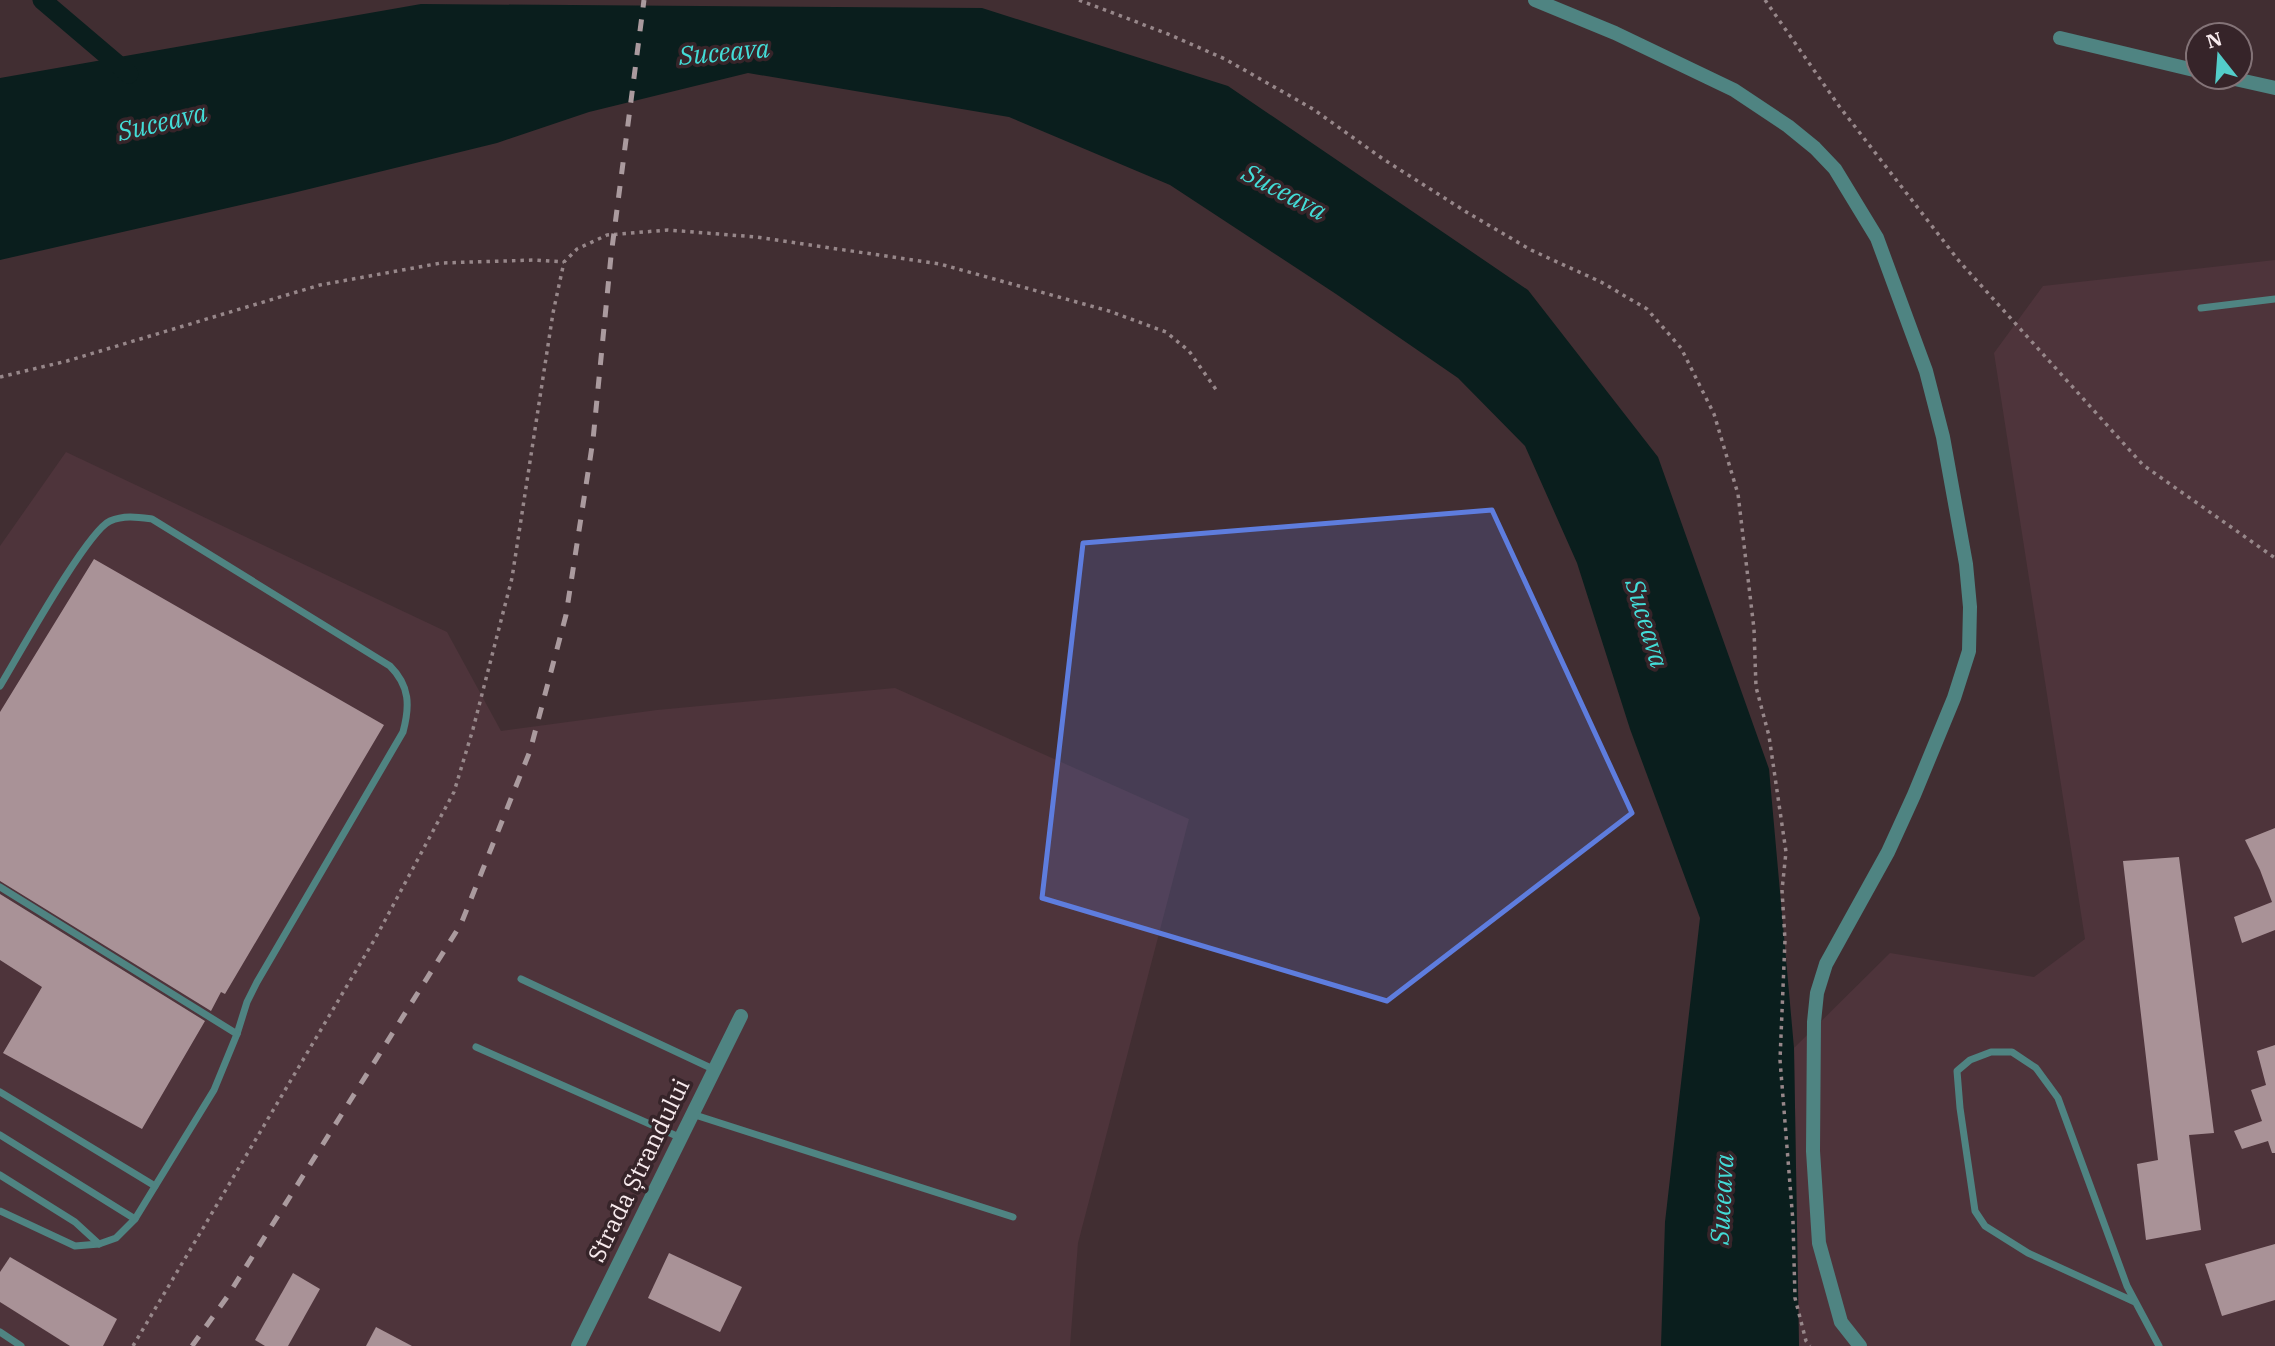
<svg xmlns="http://www.w3.org/2000/svg" width="2275" height="1346" viewBox="0 0 2275 1346" font-family="'IBM Plex Serif',serif">
  <style>
    .built { fill: #4e343b }
    .water { fill: #0a1e1d }
    .lines { fill: none; stroke-linecap: round; stroke-linejoin: round }
    .canal { stroke: #0a1e1d; stroke-width: 19 }
    .building { fill: #a99297 }
    .path { stroke: #97878a; stroke-width: 3.5; stroke-dasharray: 3.5 5; stroke-linecap: butt }
    .service { stroke: #4f8482; stroke-width: 7 }
    .minor { stroke: #4f8482; stroke-width: 14 }
    .rail { stroke: #aa9a9e; stroke-width: 5; stroke-dasharray: 12 12; stroke-linecap: butt }
    .marked { fill: #5e7dde; fill-opacity: 0.2; stroke: #5e7dde; stroke-width: 5; stroke-linejoin: round }
    .labels { text-anchor: middle; dominant-baseline: central; stroke-width: 7; stroke-linejoin: round; paint-order: stroke }
    .street-label { font-size: 24px; fill: #f7eaed; stroke: #362429 }
    .water-label { font-size: 26px; font-style: italic; fill: #43dcd7; stroke: #362429 }
  </style>
  <rect width="100%" height="100%" fill="#412e32"/>
  <g class="built">
    <polygon points="2275,260 2275,1346 1799,1346 1794,1048 1890,953 2034,977 2085,939 1994,353 2043,286"/>
    <polygon points="66,452 447,632 501,731 657,710 895,688 1189,819 1078,1243 1070,1346 0,1346 0,546"/>
  </g>
  <polygon class="water" points="421,4 982,8 1228,86 1528,290 1658,457 1769,769 1794,1048 1799,1346 1661,1346 1665,1222 1700,918 1630,729 1577,563 1525,446 1458,378 1336,294 1170,185 1009,117 748,73 589,112 497,143 293,193 0,260 0,78"/>
  <g class="lines">
    <polyline class="canal" points="42,0 129,74"/>
  </g>
  <g class="building">
    <polygon points="94,559 384,725 225,994 221,992 211,1011 0,881 0,712"/>
    <polygon points="2275,828 2275,930 2242,943 2234,917 2272,902 2260,870 2245,840"/>
    <polygon points="2179,857 2214,1133 2189,1135 2201,1230 2146,1240 2137,1164 2158,1160 2123,861"/>
    <polygon points="0,894 205,1021 142,1129 3,1053 42,987 0,960"/>
    <polygon points="2275,1045 2275,1153 2272,1153 2268,1141 2242,1149 2234,1131 2262,1121 2251,1090 2266,1085 2257,1051"/>
    <polygon points="2275,1244 2275,1300 2222,1316 2205,1264"/>
    <polygon points="669,1253 742,1287 720,1332 648,1298"/>
    <polygon points="10,1257 117,1319 103,1346 70,1346 0,1302 0,1272"/>
    <polygon points="293,1273 320,1289 288,1346 265,1346 255,1340"/>
    <polygon points="376,1327 412,1346 366,1346"/>
  </g>
  <g class="lines">
    <g class="path">
      <polyline points="1079,0 1168,34 1225,59 1313,109 1383,159 1468,213 1531,250 1601,282 1647,309 1681,348 1714,414 1738,494 1754,629 1756,687 1769,736 1786,852 1782,890 1785,940 1780,1060 1793,1222 1795,1298 1806,1341 1810,1346"/>
      <polyline points="1765,0 1839,106 1959,261 2143,465 2275,558"/>
      <polyline points="0,377 67,361 320,285 441,263 535,260 564,262"/>
      <polyline points="133,1346 376,937 454,792 473,729 512,578 553,313 564,262 577,249 607,235 668,230 756,237 940,264 1109,311 1166,332 1189,351 1217,391"/>
    </g>
    <g class="service">
      <polyline points="2201,308 2275,299"/>
      <path d="M0 686C17 658 87 531 110 521 124 515 137 517 152 519L390 666C410 686 410 706 403 732L257 982 247 1002 237 1034 214 1090 135 1219 116 1238 99 1244 75 1246 0 1211"/>
      <polyline points="0,887 237,1034"/>
      <polyline points="521,979 713,1069"/>
      <polyline points="476,1047 679,1137"/>
      <polyline points="0,1092 155,1186"/>
      <polyline points="692,1114 1013,1217"/>
      <polyline points="0,1135 135,1219"/>
      <polyline points="0,1175 75,1222 99,1244"/>
      <polyline points="2135,1302 2028,1253 1985,1226 1975,1211 1960,1108 1957,1071 1970,1060 1991,1052 2012,1052 2036,1068 2058,1098 2127,1286 2159,1346"/>
      <polyline points="0,1332 21,1346"/>
    </g>
    <g class="minor">
      <polyline points="1535,0 1615,33 1734,90 1788,126 1815,148 1835,169 1877,238 1926,371 1943,437 1966,564 1970,607 1969,651 1954,698 1914,795 1888,852 1826,964 1817,993 1814,1022 1813,1151 1819,1243 1841,1322 1860,1346"/>
      <polyline points="2060,38 2198,71"/>
      <polyline points="2226,77 2275,88"/>
      <polyline points="578,1346 741,1016"/>
    </g>
    <polyline class="rail" points="192,1346 227,1297 461,924 530,751 566,615 593,440 611,256 644,0"/>
  </g>
  <path class="marked" d="M1492 510 1632 813 1387 1001 1042 898 1083 543Z"/>
  <g class="labels">
    <g class="street-label">
      <text transform="translate(638 1170) rotate(-64)">Strada Ștrandului</text>
    </g>
    <g class="water-label">
      <text transform="translate(724 51) rotate(-5)">Suceava</text>
      <text transform="translate(162 121) rotate(-13)">Suceava</text>
      <text transform="translate(1285 191) rotate(28)">Suceava</text>
      <text transform="translate(1648 623) rotate(73)">Suceava</text>
      <text transform="translate(1721 1199) rotate(-87)">Suceava</text>
    </g>
  </g>
  <g transform="translate(2219 56) rotate(343)"><circle r="33" fill="#362429" stroke="#837377" stroke-width="2"/>
  <path d="M0-5L12 26L0 18L-12 26Z" fill="#53cdc9"/>
  <text y="-10" font-size="19" font-weight="bold" text-anchor="middle" fill="#f7eaed">N</text>
  </g>
</svg>
